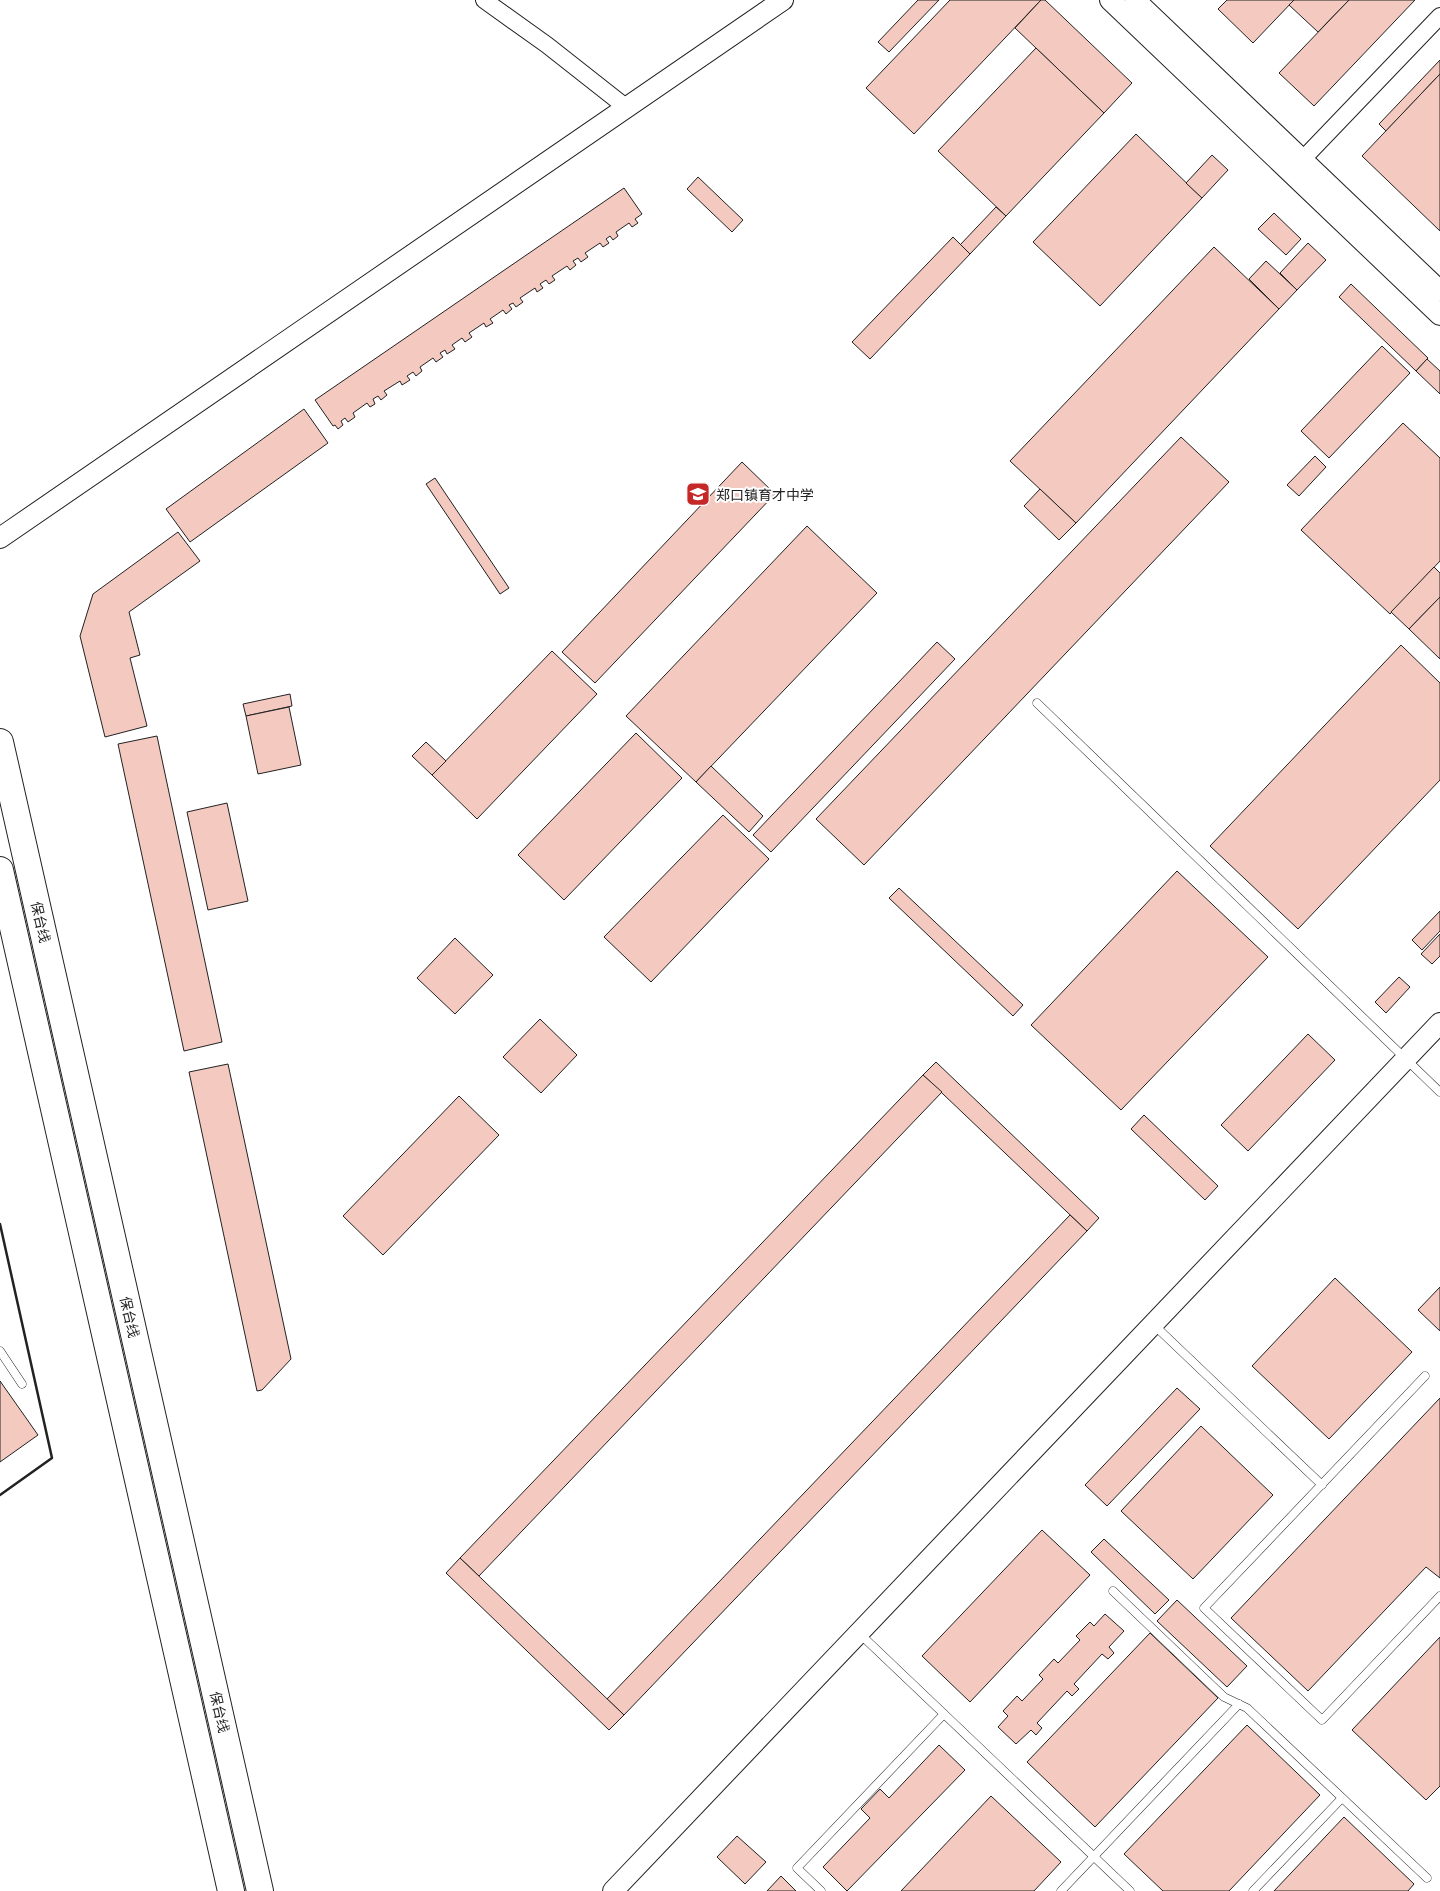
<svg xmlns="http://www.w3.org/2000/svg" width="1440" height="1891" viewBox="0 0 1440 1891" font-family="'PT Serif','Noto Sans SC',serif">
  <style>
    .building { fill: #f3c9c0; stroke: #222 }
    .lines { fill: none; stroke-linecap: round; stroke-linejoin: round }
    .service-casing { stroke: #222; stroke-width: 9 }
    .minor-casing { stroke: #222; stroke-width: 18 }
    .tertiary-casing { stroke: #222; stroke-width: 22 }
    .trunk-casing { stroke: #222; stroke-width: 28 }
    .service { stroke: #fff; stroke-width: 8 }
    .minor { stroke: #fff; stroke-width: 16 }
    .tertiary { stroke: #fff; stroke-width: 20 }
    .trunk { stroke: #fff; stroke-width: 26 }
    .wall { stroke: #222; stroke-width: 2.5 }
    .labels { text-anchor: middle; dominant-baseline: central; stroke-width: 4; stroke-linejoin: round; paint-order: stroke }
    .poi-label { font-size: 14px; fill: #222; stroke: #fff; text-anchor: start }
    .street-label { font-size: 14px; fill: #222; stroke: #fff }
  </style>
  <rect width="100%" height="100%" fill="#fff"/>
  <g class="building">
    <polygon points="918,0 939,0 889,52 878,42"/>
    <polygon points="950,0 1041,0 914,134 866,88"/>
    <polygon points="1041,0 1045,0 1132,83 1104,113 1015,28"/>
    <polygon points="1227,0 1294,0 1253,43 1218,9"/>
    <polygon points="1294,0 1349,0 1318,32 1289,5"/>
    <polygon points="1349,0 1415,0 1314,106 1279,73"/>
    <polygon points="1036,48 1104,113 1006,216 938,151"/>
    <polygon points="1440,60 1440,74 1386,131 1379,124"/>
    <polygon points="1440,74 1440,231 1362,156"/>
    <polygon points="1136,134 1202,198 1100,306 1033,242"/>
    <polygon points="1212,155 1228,170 1202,198 1186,183"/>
    <polygon points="698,177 743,220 732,232 687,189"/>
    <polygon points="624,188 642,214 635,219 638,223 632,227 629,223 616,232 618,236 613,240 610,236 606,239 609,243 603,247 600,243 585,253 588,257 581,262 578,258 573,261 576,265 570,270 567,266 552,276 555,280 549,284 546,280 540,284 543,288 537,292 535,288 520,298 523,302 516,307 513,303 509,305 512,309 506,314 503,310 490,319 493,323 486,327 484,323 469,333 472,337 465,342 462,338 452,345 455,349 447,354 445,350 440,353 443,357 436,362 433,358 420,367 422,371 416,376 413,372 407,376 410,380 402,385 400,381 384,391 387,395 381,400 378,396 373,399 375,404 370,407 367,403 353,413 355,417 348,422 345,418 341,421 343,425 338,429 335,425 333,426 315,400"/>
    <polygon points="996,207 1006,216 970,254 960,245"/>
    <polygon points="1274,213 1301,239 1286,255 1258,229"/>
    <polygon points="953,237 970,254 870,359 852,342"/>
    <polygon points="1308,243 1326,260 1297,290 1280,273"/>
    <polygon points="1214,247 1279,309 1076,523 1010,461"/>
    <polygon points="1266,261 1297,290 1279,309 1249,279"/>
    <polygon points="1351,284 1428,358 1416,371 1339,297"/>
    <polygon points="1382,346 1410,373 1329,458 1301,431"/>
    <polygon points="1427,359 1440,371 1440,394 1416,371"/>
    <polygon points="304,409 328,443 190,542 166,509"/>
    <polygon points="1403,423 1440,458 1440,561 1390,614 1301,530"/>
    <polygon points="1181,437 1229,482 864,865 816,819"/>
    <polygon points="1315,456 1326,467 1299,496 1287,485"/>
    <polygon points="742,462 775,494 595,683 562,652"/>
    <polygon points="435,478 509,588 500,594 426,484"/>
    <polygon points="1040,489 1076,523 1059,540 1024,506"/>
    <polygon points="807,526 877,593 696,782 626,716"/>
    <polygon points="178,532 200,561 129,612 140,655 130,658 147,726 105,737 80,636 93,594"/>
    <polygon points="1434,567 1440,573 1440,597 1409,629 1391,612"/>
    <polygon points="1440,597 1440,659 1409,629"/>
    <polygon points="937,642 955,659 771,852 753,835"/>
    <polygon points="1401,645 1440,683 1440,780 1298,929 1210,846"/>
    <polygon points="552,651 597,694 477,819 432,775"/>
    <polygon points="290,694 292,706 246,716 243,704"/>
    <polygon points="289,707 301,765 258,774 246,716"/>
    <polygon points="636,733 682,778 564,900 518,855"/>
    <polygon points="157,736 222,1042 184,1051 118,744"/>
    <polygon points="426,742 446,761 432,775 412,756"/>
    <polygon points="711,766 763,816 749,832 696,782"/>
    <polygon points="227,803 248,901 208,910 187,812"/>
    <polygon points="723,815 769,859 651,982 604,937"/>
    <polygon points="1177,871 1268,957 1121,1110 1031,1025"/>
    <polygon points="899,888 1023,1005 1013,1016 889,898"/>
    <polygon points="1440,911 1440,931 1422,950 1412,940"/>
    <polygon points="1440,934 1440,956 1432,964 1421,954"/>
    <polygon points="455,938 493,975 455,1014 417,978"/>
    <polygon points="1399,977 1410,987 1386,1013 1375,1002"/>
    <polygon points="540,1019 577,1055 541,1093 503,1057"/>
    <polygon points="1308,1034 1335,1060 1248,1151 1221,1125"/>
    <polygon points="936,1062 1099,1218 1087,1231 923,1075"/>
    <polygon points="228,1064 291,1359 262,1390 257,1391 189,1072"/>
    <polygon points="923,1075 942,1092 479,1576 460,1558"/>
    <polygon points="459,1096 499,1135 383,1255 343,1216"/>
    <polygon points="1144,1115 1218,1186 1205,1200 1131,1129"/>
    <polygon points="1070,1215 1087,1231 624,1715 607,1699"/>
    <polygon points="1335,1278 1412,1352 1329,1439 1252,1366"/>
    <polygon points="1440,1287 1440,1331 1418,1310"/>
    <polygon points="0,1381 38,1435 0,1462"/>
    <polygon points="1177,1388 1200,1409 1107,1506 1085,1485"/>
    <polygon points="1440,1398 1440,1578 1426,1567 1308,1691 1231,1618"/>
    <polygon points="1201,1426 1273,1495 1193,1579 1121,1511"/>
    <polygon points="1042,1530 1090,1575 970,1702 922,1656"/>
    <polygon points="1104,1539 1169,1600 1155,1614 1091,1552"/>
    <polygon points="460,1558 624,1715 609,1730 446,1573"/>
    <polygon points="1177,1600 1247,1666 1227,1687 1157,1621"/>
    <polygon points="1105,1614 1124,1631 1109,1647 1114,1653 1108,1659 1102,1654 1074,1684 1079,1689 1072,1696 1067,1691 1037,1723 1042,1728 1036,1735 1031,1730 1016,1744 998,1727 1008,1716 1003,1711 1017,1696 1022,1701 1043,1679 1039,1675 1054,1659 1058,1663 1080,1640 1076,1636 1090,1622 1094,1626"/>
    <polygon points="1150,1633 1218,1698 1095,1827 1027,1762"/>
    <polygon points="1440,1637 1440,1786 1426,1800 1352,1730"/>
    <polygon points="1247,1725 1320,1795 1229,1891 1163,1891 1124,1854"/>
    <polygon points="939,1745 965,1770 847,1891 823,1867 870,1818 861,1809 880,1789 889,1798"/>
    <polygon points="991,1796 1061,1862 1034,1891 901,1891"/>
    <polygon points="1344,1817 1414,1884 1408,1891 1274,1891"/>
    <polygon points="737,1836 766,1862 745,1884 717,1857"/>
    <polygon points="781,1876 796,1891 767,1891"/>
  </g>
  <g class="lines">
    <g class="service-casing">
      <g id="service">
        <polyline points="1037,703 1440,1092"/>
        <polyline points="1153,1324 1322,1485"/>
        <polyline points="0,1351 22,1384"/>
        <polyline points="1425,1376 1204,1608 1322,1720 1440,1596"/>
        <polyline points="1113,1591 1224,1697 1247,1708 1427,1878"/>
        <polyline points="860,1634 1130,1891"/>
        <polyline points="821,1891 797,1868 944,1714"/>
        <polyline points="1061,1891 1239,1704"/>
        <polyline points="1253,1891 1342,1798"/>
      </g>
    </g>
    <g class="minor-casing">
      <g id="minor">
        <polyline points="484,0 547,45 627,108"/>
        <polyline points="1302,160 1440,16"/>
      </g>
    </g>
    <g class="tertiary-casing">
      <g id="tertiary">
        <polyline points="1110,0 1440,315"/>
        <polyline points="1135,0 1440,291"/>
        <polyline points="0,538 783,0"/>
        <polyline points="613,1891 1440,1023"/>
      </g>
    </g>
    <g class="trunk-casing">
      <g id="trunk">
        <polyline points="0,742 260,1891"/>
        <polyline points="0,870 231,1891"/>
      </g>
    </g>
    <use href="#service" class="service"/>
    <use href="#minor" class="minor"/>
    <use href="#tertiary" class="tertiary"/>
    <use href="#trunk" class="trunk"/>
    <polyline class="wall" points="0,1224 52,1458 0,1495"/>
  </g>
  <defs>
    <g id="school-square" transform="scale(1.25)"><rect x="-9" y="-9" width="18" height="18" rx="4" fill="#c62828" stroke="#fff"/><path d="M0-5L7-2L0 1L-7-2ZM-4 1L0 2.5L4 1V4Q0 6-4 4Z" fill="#fff"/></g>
  </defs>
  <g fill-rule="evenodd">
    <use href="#school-square" x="698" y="494"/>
  </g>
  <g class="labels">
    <g class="poi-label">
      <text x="716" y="494">郑口镇育才中学</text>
    </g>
    <g class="street-label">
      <text transform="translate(41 922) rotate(77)">保台线</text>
      <text transform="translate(130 1317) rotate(77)">保台线</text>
      <text transform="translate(220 1712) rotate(77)">保台线</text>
    </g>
  </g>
</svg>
